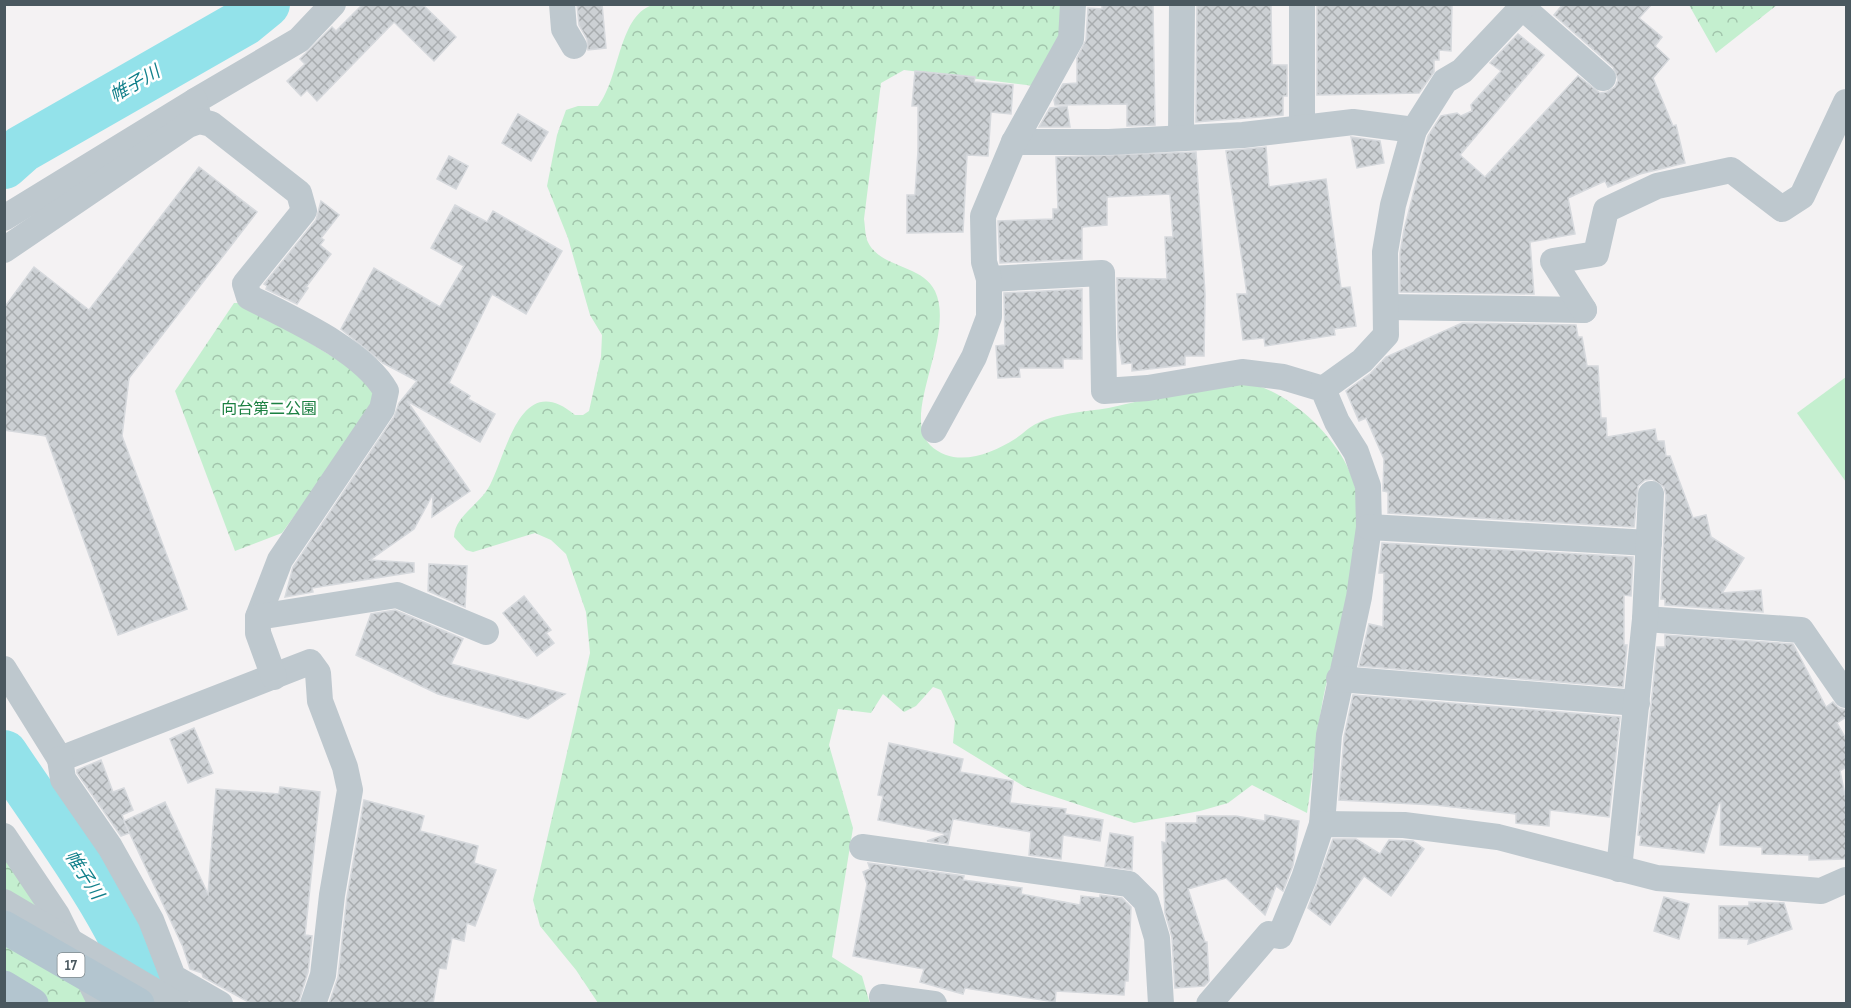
<svg xmlns="http://www.w3.org/2000/svg" width="1851" height="1008" viewBox="0 0 1851 1008" font-family="'Sofia Sans Condensed','Noto Sans JP',sans-serif">
  <style>
    .grass { fill: #c4efcf }
    .forest { fill: url(#forest-crowns) }
    .lines { fill: none; stroke-linecap: round; stroke-linejoin: round }
    .river { stroke: #93e2ea; stroke-width: 48 }
    .building { fill: url(#building-cross-hatch); stroke: #d6d9dd; stroke-width: 1.5 }
    .minor { stroke: #bec8ce; stroke-width: 26 }
    .major { stroke: #b3c5cf; stroke-width: 33 }
    .minor-bridge { stroke: #bec8ce; stroke-width: 26 }
    .major-bridge { stroke: #b3c5cf; stroke-width: 33 }
    .labels { text-anchor: middle; dominant-baseline: central; stroke-width: 5; stroke-linejoin: round; paint-order: stroke }
    .shield { fill: #fff; stroke: #808a8f; stroke-width: 1.5 }
    .shield-label { font-size: 15px; font-weight: bold; fill: #4a585f }
    .park-label { font-size: 16px; fill: #1c8042; stroke: #fff }
    .water-label { font-size: 18px; font-style: italic; fill: #12808b; stroke: #fff }
  </style>
  <defs>
    <pattern id="forest-crowns" width="20" height="18" patternUnits="userSpaceOnUse" patternTransform="scale(1.5)"><rect width="20" height="18" fill="#c4efcf"/><path d="M2 6a3 3 0 1 1 6 0M12 15a3 3 0 1 1 6 0" fill="none" stroke="#a1c4ab"/></pattern>
    <pattern id="building-cross-hatch" width="8" height="8" patternUnits="userSpaceOnUse" patternTransform="scale(1.5)"><rect width="8" height="8" fill="#ccd0d4"/><path d="M0 0l8 8M0 8l8-8" fill="none" stroke="#a8acaf"/></pattern>
  </defs>
  <rect width="100%" height="100%" fill="#f4f2f3"/>
  <polygon class="grass" points="1846,377 1846,482 1797,413"/>
  <g class="forest">
    <path d="M656 4 1068 5 1067 38 1035 86 904 70 881 83 864 219C865 225 865 234 867 240 879 269 921 263 935 291 956 335 900 415 930 445 955 469 991 454 1015 439 1023 434 1030 426 1038 423 1060 412 1089 412 1113 407 1149 400 1230 375 1264 388 1282 395 1299 408 1313 421 1376 483 1361 531 1347 609 1341 639 1329 668 1323 699 1316 736 1313 775 1307 813L1252 785 1228 803 1200 811 1134 823 1025 787 953 743 955 721 941 690 933 687 916 706 904 712 883 694 871 713 838 709 829 745 853 828 832 957 862 976 870 1004 598 1003 576 970 540 926 533 900 590 653 586 612 566 554 551 540 535 533 473 552 466 550 454 537C455 515 480 505 490 485 507 452 521 369 575 415H583L589 411 601 357 602 335 590 315 568 238 547 186 557 135 566 110 578 106H598C621 77 618 12 656 4Z"/>
    <polygon points="1689,5 1777,5 1716,53"/>
    <polygon points="234,303 245,303 372,381 378,400 282,533 235,551 175,391"/>
    <polygon points="4,850 90,1003 5,1003"/>
  </g>
  <g class="lines">
    <g class="river">
      <polyline points="4,165 22,149 244,22 266,4"/>
      <path d="M4 754C57 834 120 913 151 1004"/>
    </g>
  </g>
  <g class="building">
    <polygon points="363,4 422,4 456,37 434,61 394,22 317,101 307,90 301,96 287,81 305,64 300,59 332,27 336,31"/>
    <polygon points="577,4 602,4 606,48 588,50 587,39 579,25"/>
    <polygon points="1102,4 1153,4 1155,125 1127,126 1127,104 1055,105 1054,100 1063,84 1077,83 1077,58 1086,40 1088,8 1102,9"/>
    <polygon points="1197,4 1271,4 1272,65 1287,65 1287,96 1283,96 1283,115 1196,122"/>
    <polygon points="1317,4 1452,4 1451,51 1439,50 1439,60 1434,60 1434,72 1419,93 1317,95"/>
    <polygon points="1563,4 1652,4 1639,18 1662,37 1655,46 1669,59 1653,78 1673,126 1676,125 1685,163 1640,174 1608,187 1605,181 1568,198 1575,234 1530,242 1534,294 1400,292 1400,253 1404,230 1428,136 1441,116 1457,113 1461,116 1472,111 1471,105 1501,71 1490,63 1518,34 1544,55 1460,155 1485,177 1578,76 1600,93 1607,92 1615,87 1618,80 1613,67 1554,15"/>
    <polygon points="915,71 975,77 974,82 1013,85 1011,114 991,112 988,156 967,155 963,232 907,233 907,195 915,195 918,151 918,106 912,106"/>
    <polygon points="1067,106 1070,127 1039,127 1050,108"/>
    <polygon points="518,114 548,132 531,161 502,143"/>
    <polygon points="1351,137 1380,141 1384,163 1357,168"/>
    <polygon points="1266,147 1269,187 1326,179 1341,288 1350,287 1356,326 1334,329 1335,335 1265,346 1264,338 1243,340 1237,294 1247,294 1226,151"/>
    <polygon points="1196,152 1205,294 1204,356 1185,356 1185,365 1132,371 1132,363 1122,364 1118,337 1117,278 1167,279 1165,237 1173,237 1170,194 1107,197 1107,225 1082,227 1082,259 1000,263 998,221 1053,219 1053,209 1058,209 1056,157"/>
    <polygon points="449,156 468,166 456,189 437,179"/>
    <polygon points="199,167 257,212 129,378 122,436 187,609 118,635 46,436 4,430 4,308 34,267 89,310"/>
    <polygon points="321,201 339,215 321,238 324,240 320,245 331,254 306,287 308,288 297,304 266,289 267,286 264,284 316,220"/>
    <polygon points="455,205 487,222 493,211 562,251 526,314 492,294 449,383 470,396 468,399 495,414 480,442 407,401 470,491 432,517 433,494 414,529 370,560 414,563 414,572 312,588 313,592 285,597 293,567 394,417 399,403 417,381 383,363 341,329 374,268 440,307 464,266 431,248"/>
    <polygon points="1082,289 1082,359 1063,359 1063,368 1019,368 1020,377 998,378 996,346 1005,345 1004,293"/>
    <polygon points="1462,323 1576,325 1578,337 1582,337 1587,366 1598,366 1601,418 1606,418 1607,437 1655,429 1657,441 1664,441 1666,456 1670,456 1693,518 1706,515 1711,537 1744,558 1722,593 1761,590 1763,612 1665,605 1665,599 1661,599 1666,495 1664,487 1652,479 1645,480 1638,486 1634,527 1388,513 1388,492 1383,491 1384,459 1366,418 1359,421 1346,391 1371,373 1386,357"/>
    <polygon points="1382,543 1633,557 1631,596 1624,595 1624,645 1627,645 1623,687 1359,666 1369,624 1383,627 1384,573 1379,573"/>
    <polygon points="429,564 467,566 465,607 428,591"/>
    <polygon points="524,596 551,630 546,633 554,643 537,656 503,613"/>
    <polygon points="395,610 463,639 451,664 565,694 528,719 438,694 356,655 371,614"/>
    <polygon points="1665,635 1793,644 1826,707 1833,702 1839,708 1846,710 1846,717 1837,723 1846,739 1846,767 1840,771 1846,800 1846,859 1809,860 1809,855 1762,854 1762,847 1720,845 1721,803 1719,803 1704,853 1640,845 1641,836 1638,835 1657,647 1665,647"/>
    <polygon points="1353,695 1620,717 1609,817 1550,810 1549,826 1516,823 1516,814 1435,805 1339,800 1344,737"/>
    <polygon points="194,728 213,773 188,783 170,739"/>
    <polygon points="889,743 963,759 960,772 1013,781 1010,803 1066,809 1065,814 1103,820 1100,841 1063,835 1061,859 1046,857 1029,855 1031,832 953,819 948,844 927,841 947,834 878,820 883,796 878,795"/>
    <polygon points="101,760 113,792 124,788 133,810 122,815 129,833 121,836 77,773 77,770"/>
    <polygon points="280,787 320,792 305,935 312,936 308,972 298,1004 252,1004 203,977 202,973 190,969 183,947 124,821 165,802 208,894 216,789 279,794"/>
    <polygon points="364,800 424,816 420,831 478,846 474,863 496,870 475,926 467,923 464,941 452,938 446,969 439,968 433,1004 329,1004 338,977 347,897"/>
    <polygon points="1265,815 1299,821 1293,865 1283,891 1276,886 1265,915 1226,878 1188,889 1205,942 1207,942 1209,981 1204,986 1175,988 1172,937 1165,913 1162,842 1166,843 1166,823 1197,823 1197,816 1236,816 1265,821"/>
    <polygon points="1110,833 1133,837 1132,870 1105,866"/>
    <polygon points="1333,839 1356,839 1380,854 1389,840 1413,841 1424,849 1391,896 1364,876 1330,925 1308,908"/>
    <polygon points="868,863 964,876 963,880 1022,888 1021,894 1080,905 1081,896 1100,898 1100,895 1122,898 1131,907 1128,981 1125,981 1124,995 1056,991 1055,1002 965,988 963,994 920,982 924,969 853,956 867,884 863,872 870,869"/>
    <polygon points="1664,897 1689,904 1679,939 1654,931"/>
    <polygon points="1749,902 1784,903 1792,929 1748,944 1749,939 1719,938 1719,906 1749,906"/>
  </g>
  <g class="lines">
    <g class="minor">
      <polyline points="562,4 564,29 574,46"/>
      <polyline points="1522,7 1603,78"/>
      <polyline points="198,116 195,101 299,40 333,4"/>
      <polyline points="1302,126 1302,4"/>
      <polyline points="1181,138 1182,4"/>
      <polyline points="1014,142 1109,142 1243,135 1353,122 1414,130"/>
      <polyline points="4,218 195,101"/>
      <path d="M4 250 188 125 199 121 211 124 299 193 304 211 245 284 249 297C290 318 363 350 386 391L382 409 280 560 258 617"/>
      <polyline points="989,279 1102,273 1104,391 1148,388 1242,372 1283,377 1323,389 1337,422 1356,452 1368,486 1369,527 1359,597 1329,735 1322,824"/>
      <polyline points="1386,307 1584,310"/>
      <polyline points="1584,310 1553,261 1596,254 1606,210 1657,186 1731,170 1782,209 1802,196 1846,102"/>
      <polyline points="1323,389 1362,361 1386,335 1385,252 1393,205 1414,130 1445,81 1462,71 1525,4"/>
      <polyline points="934,430 974,357 989,317 989,279 984,262 983,216 1014,142 1071,39 1073,4"/>
      <polyline points="1369,527 1649,543"/>
      <polyline points="1645,619 1801,630 1846,695"/>
      <polyline points="4,669 60,759 310,662 318,673 320,701 345,767 350,790 332,895 323,975 313,1004"/>
      <polyline points="274,677 258,633 258,617 397,595 486,632"/>
      <polyline points="1339,679 1637,703"/>
      <polyline points="60,759 63,779 110,847 151,920 173,977 220,1004"/>
      <polyline points="4,836 57,915 101,1004"/>
      <polyline points="862,847 1129,884 1146,901 1157,938 1161,1004"/>
      <polyline points="1619,869 1645,619 1651,494"/>
      <polyline points="884,1004 882,997 934,1004"/>
      <polyline points="1209,1004 1269,934 1280,936 1304,878 1322,824 1404,825 1498,837 1657,878 1821,891 1846,880"/>
    </g>
    <polyline class="major" points="4,987 32,1004"/>
    <polyline class="minor-bridge" points="4,902 176,1004"/>
    <polyline class="major-bridge" points="4,927 138,1004"/>
  </g>
  <g class="labels">
    <rect class="shield" x="57.5" y="953" width="27" height="24" rx="4.5"/>
    <g class="shield-label">
      <text x="71" y="965">17</text>
    </g>
    <g class="park-label">
      <text x="269" y="409">向台第二公園</text>
    </g>
    <g class="water-label">
      <text transform="translate(135 84) rotate(-30)">帷子川</text>
      <text transform="translate(84 875) rotate(57)">帷子川</text>
    </g>
  </g>
  <rect width="1851" height="1008" fill="none" stroke="#4a585f" stroke-width="12"/>
</svg>
